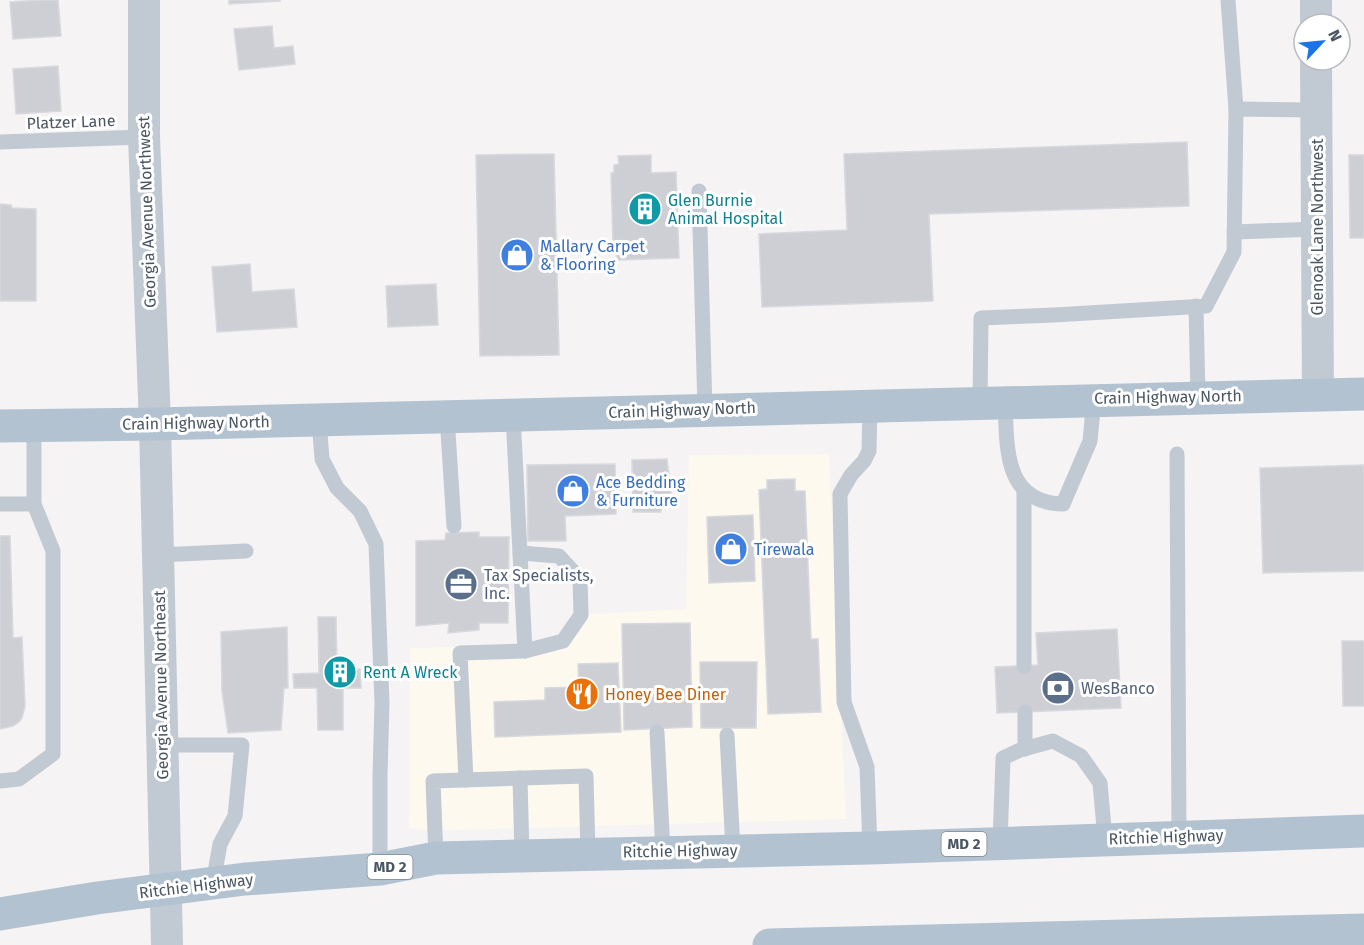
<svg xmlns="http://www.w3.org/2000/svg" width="1364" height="945" viewBox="0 0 1364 945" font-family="'Fira Sans',sans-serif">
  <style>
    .commercial { fill: #fdf9ef }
    .building { fill: #cdcfd5; stroke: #d7d9de; stroke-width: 1.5 }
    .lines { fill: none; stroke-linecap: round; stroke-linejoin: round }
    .service { stroke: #c1cad2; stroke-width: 15 }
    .minor { stroke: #c1cad2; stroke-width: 32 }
    .primary { stroke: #b3c2d1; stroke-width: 33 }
    .labels { text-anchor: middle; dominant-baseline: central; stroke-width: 6; stroke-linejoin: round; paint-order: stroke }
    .shield { fill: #fff; stroke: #808990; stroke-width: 1.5 }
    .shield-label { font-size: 15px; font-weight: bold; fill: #4a5661 }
    .street-label { font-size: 16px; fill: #4a5661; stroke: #fff }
    .culture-label { font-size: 16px; fill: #0d838f; stroke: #fff; text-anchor: start }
    .shop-label { font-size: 16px; fill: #366cbe; stroke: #fff; text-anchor: start }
    .service-label { font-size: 16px; fill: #4e5e75; stroke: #fff; text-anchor: start }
    .food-label { font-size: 16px; fill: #c56008; stroke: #fff; text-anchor: start }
  </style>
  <rect width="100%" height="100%" fill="#f5f3f3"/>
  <polygon class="commercial" points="829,454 846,819 427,831 409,828 410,648 570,644 572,615 686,609 689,455"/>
  <g class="building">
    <polygon points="40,0 58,0 61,36 13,39 10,2"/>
    <polygon points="229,0 280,0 280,1 229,4"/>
    <polygon points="272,26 274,48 293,46 295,64 239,70 234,29"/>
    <polygon points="58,66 61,111 16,114 13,69"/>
    <polygon points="1187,142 1189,206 929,214 933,301 762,307 759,234 847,230 844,154"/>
    <polygon points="554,154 559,355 480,356 476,155"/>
    <polygon points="651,155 651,173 676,172 679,258 617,260 616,244 613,244 611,173 614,173 614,165 619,164 618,156"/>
    <polygon points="1349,155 1364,155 1364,238 1350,238"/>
    <polygon points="0,204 11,205 12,208 36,209 36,301 0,301"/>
    <polygon points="250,264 252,292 294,289 297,327 217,332 212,267"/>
    <polygon points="436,284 438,325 388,327 386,286"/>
    <polygon points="667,459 671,494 661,494 661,512 633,512 632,460"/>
    <polygon points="615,464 616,514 565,516 566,541 528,541 527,465"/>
    <polygon points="1364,465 1364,571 1263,573 1260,468"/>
    <polygon points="795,479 795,491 805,491 811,639 818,639 821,712 768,714 759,490 767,489 767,480"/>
    <polygon points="753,515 755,581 709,583 707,517"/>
    <polygon points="479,532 479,537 509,537 508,623 479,623 479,630 448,633 449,623 416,626 416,541 445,540 446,533"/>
    <polygon points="0,536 10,536 13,638 22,637 25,706 22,718 19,722 13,726 0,729"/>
    <polygon points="318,617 336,617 337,670 360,669 361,688 343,688 343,730 318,730 317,688 294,688 293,674 319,673"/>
    <polygon points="690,623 692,727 624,730 622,624"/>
    <polygon points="287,627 288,688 284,688 281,730 228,733 222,691 221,632"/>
    <polygon points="1117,629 1121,708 997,713 995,667 1038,665 1036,633"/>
    <polygon points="1342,641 1364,641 1364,706 1343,706"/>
    <polygon points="700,662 757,662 756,728 701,728"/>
    <polygon points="618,663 621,732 495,737 494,702 545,700 545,688 579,687 578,664"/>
  </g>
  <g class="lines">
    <g class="service">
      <polyline points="1228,0 1236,109"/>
      <polyline points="0,142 144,137"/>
      <polyline points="699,191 705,410"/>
      <polyline points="1234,232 1317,229"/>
      <polyline points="1196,306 1198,397"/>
      <path d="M1005 402C1007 446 1003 503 1063 504L1090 441 1094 399"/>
      <polyline points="980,403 981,318 1054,315 1206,306 1234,252 1236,109 1317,110"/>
      <polyline points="513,415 525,651"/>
      <polyline points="447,416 454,526"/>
      <polyline points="319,420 322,459 337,488 360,511 376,544 382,703 380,776 380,869"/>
      <polyline points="1177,454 1179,837"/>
      <polyline points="1024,491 1024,666"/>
      <polyline points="0,504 34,504"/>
      <polyline points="158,555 246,551"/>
      <polyline points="1025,712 1025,749"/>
      <polyline points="657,732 663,852"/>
      <polyline points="727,735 733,850"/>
      <polyline points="161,745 242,745 235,816 220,844 213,883"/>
      <polyline points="520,778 522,856"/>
      <polyline points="466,780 460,653 525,651 563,641 581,615 580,579 559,556 520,553"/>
      <polyline points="0,781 19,779 53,754 53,551 34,504 34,426"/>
      <polyline points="1000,843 1003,758 1020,750 1053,741 1081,756 1100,783 1105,839"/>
      <polyline points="870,848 867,767 844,702 840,494 851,475 864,461 869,451 870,405"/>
      <polyline points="436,858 433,781 586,776 588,854"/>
    </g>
    <g class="minor">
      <polyline points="144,0 144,137 155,424 167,945"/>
      <polyline points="1316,0 1316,24"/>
      <polyline points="1316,60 1318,394"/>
    </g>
    <g class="primary">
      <polyline points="0,426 155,424 1364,394"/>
      <polyline points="0,914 97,898 245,879 380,869 436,858 870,848 1364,831"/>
      <polyline points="769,945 1364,930"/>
    </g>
  </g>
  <defs>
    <g id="building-disc" transform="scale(1.725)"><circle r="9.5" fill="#0f9aa8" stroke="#fff"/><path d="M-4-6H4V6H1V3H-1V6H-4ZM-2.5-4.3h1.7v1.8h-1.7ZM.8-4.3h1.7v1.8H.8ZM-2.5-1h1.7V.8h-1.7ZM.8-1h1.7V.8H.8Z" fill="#fff"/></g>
    <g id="shop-disc" transform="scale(1.725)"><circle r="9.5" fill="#3f7fe0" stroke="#fff"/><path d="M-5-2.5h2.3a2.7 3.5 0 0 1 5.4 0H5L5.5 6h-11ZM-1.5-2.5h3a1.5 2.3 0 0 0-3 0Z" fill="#fff"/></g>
    <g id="office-disc" transform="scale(1.725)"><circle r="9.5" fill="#5c6f8a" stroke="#fff"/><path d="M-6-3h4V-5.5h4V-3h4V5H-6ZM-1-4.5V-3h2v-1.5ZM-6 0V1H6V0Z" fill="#fff"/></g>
    <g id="bank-disc" transform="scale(1.725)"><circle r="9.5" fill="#5c6f8a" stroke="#fff"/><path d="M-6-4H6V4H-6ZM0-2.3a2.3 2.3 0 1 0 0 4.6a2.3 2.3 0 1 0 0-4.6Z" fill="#fff"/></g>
    <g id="restaurant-disc" transform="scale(1.725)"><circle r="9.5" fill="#e8710a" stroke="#fff"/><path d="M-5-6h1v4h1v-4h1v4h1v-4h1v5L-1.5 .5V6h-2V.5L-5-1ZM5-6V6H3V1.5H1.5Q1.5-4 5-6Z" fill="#fff"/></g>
  </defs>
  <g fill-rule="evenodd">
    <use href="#building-disc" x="645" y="209"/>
    <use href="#shop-disc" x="517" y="255"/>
    <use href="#shop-disc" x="573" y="491"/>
    <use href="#shop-disc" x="731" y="549"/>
    <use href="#office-disc" x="461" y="584"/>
    <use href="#building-disc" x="340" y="672"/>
    <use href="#bank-disc" x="1058" y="688"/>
    <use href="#restaurant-disc" x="582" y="694"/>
  </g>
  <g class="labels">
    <g class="shield">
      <rect x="941.5" y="832" width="45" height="24" rx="4.5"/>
      <rect x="367.5" y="855" width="45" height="24" rx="4.5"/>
    </g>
    <g class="shield-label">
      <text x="964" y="844">MD 2</text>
      <text x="390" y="867">MD 2</text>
    </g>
    <g class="street-label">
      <text transform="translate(71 122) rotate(-2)">Platzer Lane</text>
      <text transform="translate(147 212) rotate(-92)">Georgia Avenue Northwest</text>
      <text transform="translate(1317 227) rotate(-90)">Glenoak Lane Northwest</text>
      <text transform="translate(1168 397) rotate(-1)">Crain Highway North</text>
      <text transform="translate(682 410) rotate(-2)">Crain Highway North</text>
      <text transform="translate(196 423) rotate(-1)">Crain Highway North</text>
      <text transform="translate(161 685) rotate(-91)">Georgia Avenue Northeast</text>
      <text transform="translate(1166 837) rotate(-2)">Ritchie Highway</text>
      <text transform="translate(680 851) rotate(-1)">Ritchie Highway</text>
      <text transform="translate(196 886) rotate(-7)">Ritchie Highway</text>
    </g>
    <g class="culture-label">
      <text x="668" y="200">Glen Burnie<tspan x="668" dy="18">Animal Hospital</tspan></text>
      <text x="363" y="672">Rent A Wreck</text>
    </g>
    <g class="shop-label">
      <text x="540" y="246">Mallary Carpet<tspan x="540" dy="18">&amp; Flooring</tspan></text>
      <text x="596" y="482">Ace Bedding<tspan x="596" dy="18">&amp; Furniture</tspan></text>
      <text x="754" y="549">Tirewala</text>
    </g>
    <g class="service-label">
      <text x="484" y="575">Tax Specialists,<tspan x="484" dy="18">Inc.</tspan></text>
      <text x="1081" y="688">WesBanco</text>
    </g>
    <g class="food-label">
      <text x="605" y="694">Honey Bee Diner</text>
    </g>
  </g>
  <g transform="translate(1322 42) rotate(64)"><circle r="28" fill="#ffffff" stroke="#b7bbc0" stroke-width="1.5"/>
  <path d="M0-4.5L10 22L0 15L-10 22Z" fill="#1a73e8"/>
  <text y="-9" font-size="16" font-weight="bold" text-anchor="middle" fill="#4a5661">N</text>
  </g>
</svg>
